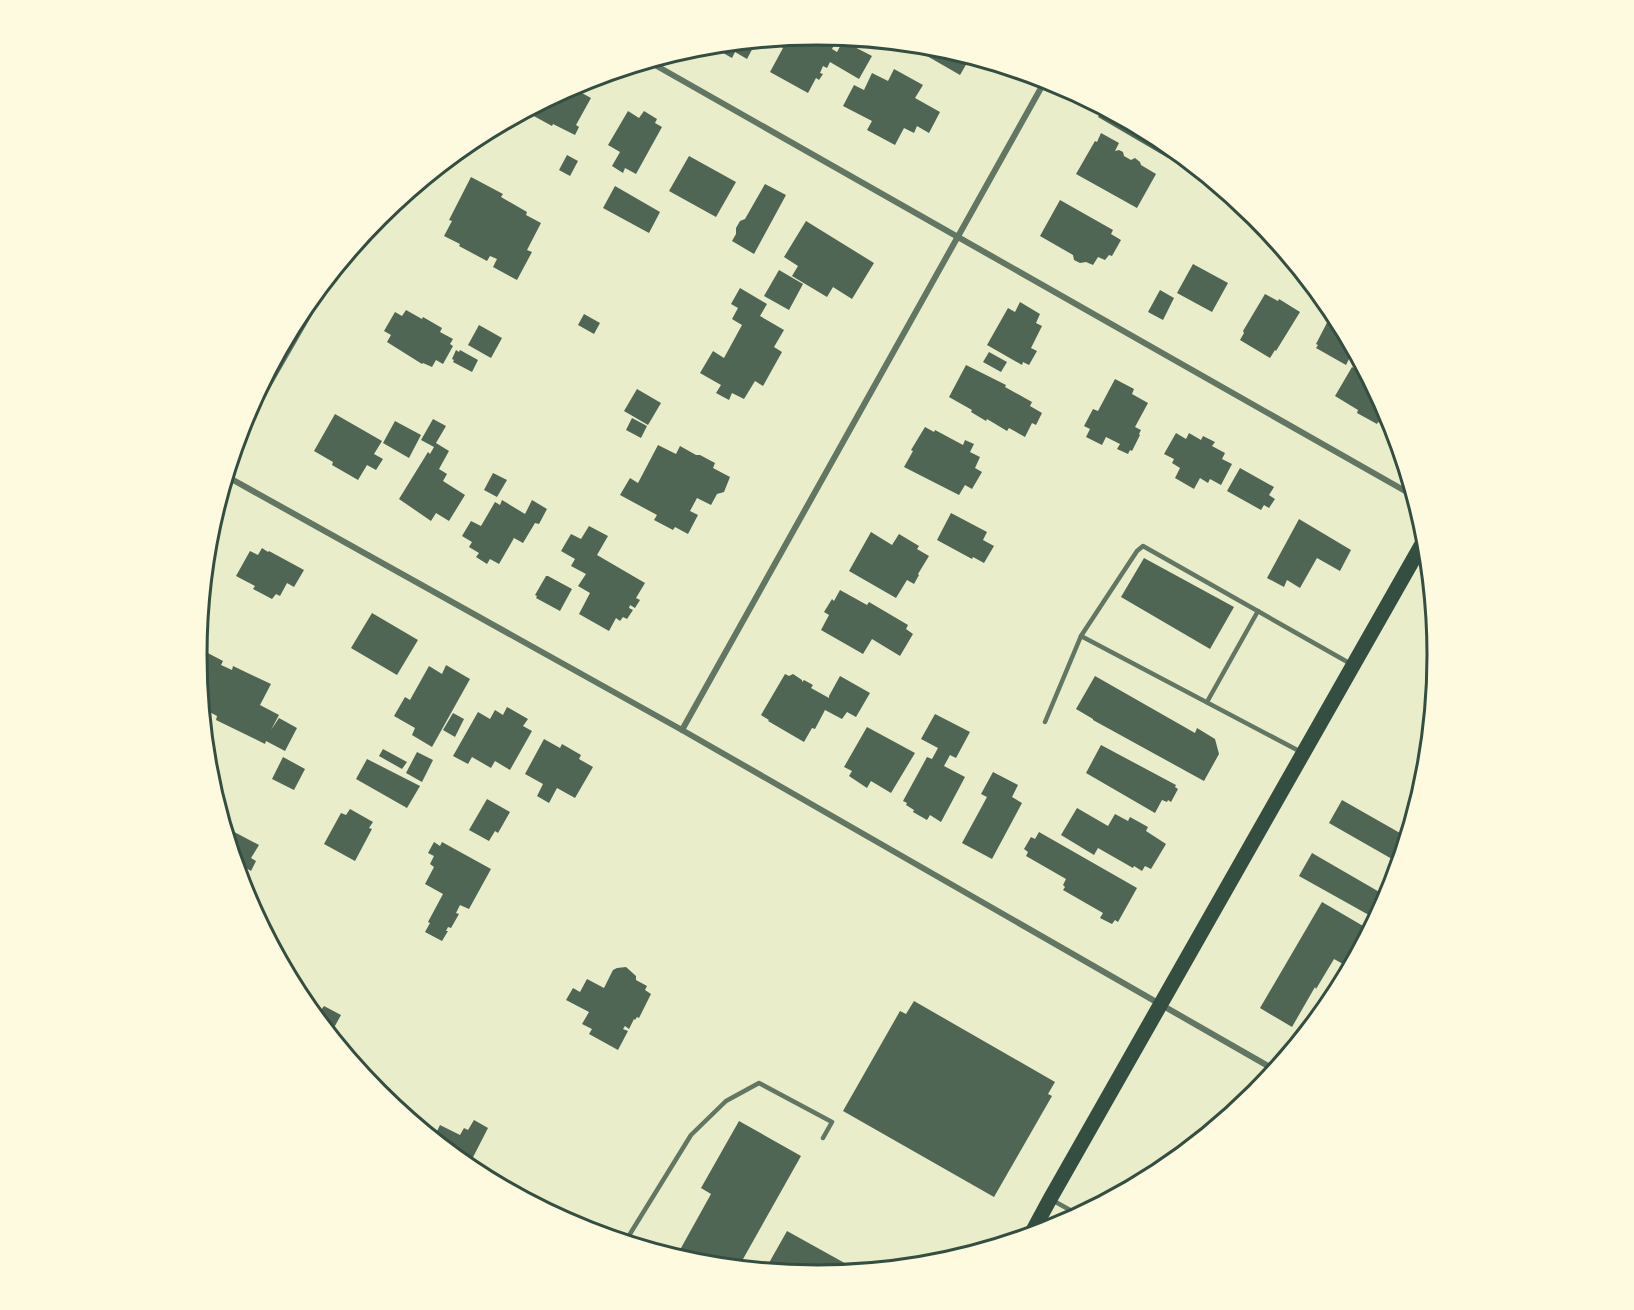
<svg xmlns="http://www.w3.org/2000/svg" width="1634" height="1310" viewBox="0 0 1634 1310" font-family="'Varela Round',sans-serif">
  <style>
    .building { fill: #4f6655 }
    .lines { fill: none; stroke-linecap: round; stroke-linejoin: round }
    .service { stroke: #617663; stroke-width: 4.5 }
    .minor { stroke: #617663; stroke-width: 6 }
    .primary { stroke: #344e41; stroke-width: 15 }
    .rim { fill: none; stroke: #344e41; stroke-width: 3 }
  </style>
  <rect width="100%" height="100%" fill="#e9edc9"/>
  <g class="building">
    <polygon points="817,35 838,37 832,49 837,52 843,41 872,56 859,79 830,62 827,68 823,66 820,73 823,74 819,80 816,78 808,93 770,72 783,48 780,46 784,38"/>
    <polygon points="757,40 747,59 735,52 732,58 716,49 719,44"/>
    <polygon points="916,44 938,46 971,56 960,75 927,56 929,52"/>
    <polygon points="894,69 923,85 915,98 940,112 929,133 917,126 914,133 904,128 895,145 867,130 872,121 843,106 854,85 864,90 872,73 888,81"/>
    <polygon points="571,87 591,98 576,125 579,127 575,135 553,124 552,126 532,115 525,118 519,114"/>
    <polygon points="1103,108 1162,139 1173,149 1168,158 1098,117"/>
    <polygon points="628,111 639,118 644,111 657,119 655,123 662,127 636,174 625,168 623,173 612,166 620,152 608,145"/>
    <polygon points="1101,133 1119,143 1115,151 1119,150 1123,152 1124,156 1131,160 1135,158 1140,162 1141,165 1156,174 1137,208 1076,174 1095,141 1097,142"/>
    <polygon points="567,155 578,161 570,176 559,170"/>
    <polygon points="689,156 736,182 716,217 669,191"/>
    <polygon points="471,177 503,194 501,197 527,212 526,215 541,223 527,250 532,252 517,280 493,267 497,259 490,256 487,261 459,246 460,244 444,236 452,221 449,220"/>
    <polygon points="765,184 786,195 754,254 732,241 736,234 736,228 740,221 745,219"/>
    <polygon points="615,186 660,212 649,233 603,208"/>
    <polygon points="1060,200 1113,230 1111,234 1121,240 1112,256 1109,255 1105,260 1098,257 1093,265 1086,262 1080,263 1074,260 1073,255 1040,236"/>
    <polygon points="806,221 874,263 852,299 833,287 827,297 792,276 798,266 784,257"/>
    <polygon points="1193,264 1228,283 1212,312 1177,293"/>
    <polygon points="779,270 803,284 789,310 764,296"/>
    <polygon points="740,288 767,304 760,316 784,330 774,347 782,352 763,386 755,381 744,399 732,393 729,400 716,393 721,385 700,373 713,351 724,358 742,325 732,319 738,308 731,304"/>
    <polygon points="1160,290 1174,298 1163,320 1148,312"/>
    <polygon points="1265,294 1278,301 1279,299 1300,312 1276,351 1275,350 1270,358 1240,340 1244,333 1243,331"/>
    <polygon points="1020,302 1040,314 1036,323 1042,326 1031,348 1037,351 1029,365 1023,362 1022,365 987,345 1008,308 1015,312"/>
    <polygon points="406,310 422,319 423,317 442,328 440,332 453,339 450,344 453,346 443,364 436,360 432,367 423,363 422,364 387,342 391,335 384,331 395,312 402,316"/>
    <polygon points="1333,311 1354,349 1346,365 1316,348 1318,345 1316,344"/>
    <polygon points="584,314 600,323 594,334 578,325"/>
    <polygon points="479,325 502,338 491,358 468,345"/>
    <polygon points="456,350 459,352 460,350 478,360 472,372 453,362 454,360 452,359"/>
    <polygon points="989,352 1007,362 1001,372 983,362"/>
    <polygon points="966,365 1006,385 1005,387 1032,402 1030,406 1042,413 1036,425 1032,423 1025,437 1009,428 1007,431 987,419 986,421 971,412 972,410 949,397"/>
    <polygon points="1352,367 1362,373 1364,368 1390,418 1393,431 1378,422 1377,424 1357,413 1358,410 1335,396"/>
    <polygon points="1115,379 1134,389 1132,394 1148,403 1135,427 1141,430 1139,434 1140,435 1132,451 1130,450 1128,454 1117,449 1120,444 1106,437 1102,445 1086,437 1090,429 1084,426 1093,409 1098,411"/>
    <polygon points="637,389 661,403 648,425 624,411"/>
    <polygon points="335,414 382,441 374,454 383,459 376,470 367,465 358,480 332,465 333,462 314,451"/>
    <polygon points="632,418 647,426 641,438 626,430"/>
    <polygon points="433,419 446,426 436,443 449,451 439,469 447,474 443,481 465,495 449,521 436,513 431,521 399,499 428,452 430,454 434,447 421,440"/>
    <polygon points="395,421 421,435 409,458 383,443"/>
    <polygon points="925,427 934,432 935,430 963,445 965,440 974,444 970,452 980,457 975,468 982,472 972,489 965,485 959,495 904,467 913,451 911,450"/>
    <polygon points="1176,433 1186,439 1189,433 1201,440 1203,436 1215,442 1212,446 1225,453 1222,459 1232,464 1221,485 1210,479 1208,483 1200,478 1194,489 1175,478 1180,468 1172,463 1174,459 1164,454"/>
    <polygon points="658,445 676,454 680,446 696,455 700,455 715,463 713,468 730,477 724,492 717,494 711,505 697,498 690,511 698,515 688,534 675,527 673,530 654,520 657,515 620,495 630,478 638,483"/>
    <polygon points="1240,468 1274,487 1269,495 1275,499 1269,508 1264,505 1261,510 1227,491"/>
    <polygon points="493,473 507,480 497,497 484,490"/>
    <polygon points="502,500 525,514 532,500 547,509 539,524 535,523 523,543 514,538 499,564 490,559 487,564 476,557 479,553 469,547 472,542 462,536 471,521 481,526 495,502 500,505"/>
    <polygon points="951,513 987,532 983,540 994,546 984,563 973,557 972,559 937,540"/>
    <polygon points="1299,519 1351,550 1340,571 1317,558 1300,588 1287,580 1284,587 1267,578"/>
    <polygon points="589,526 608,536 597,555 645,583 636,598 640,600 635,608 630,605 629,608 633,610 627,619 623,617 620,621 616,618 609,631 579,614 590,593 578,586 586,574 571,566 575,559 561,551 571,534 581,539"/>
    <polygon points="871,532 892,545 899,534 919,546 917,549 929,556 918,574 919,575 914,584 907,580 896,598 849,571"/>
    <polygon points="262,548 268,552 269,551 304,570 294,587 287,583 280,596 276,594 272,599 253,589 255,586 236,576 250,551 258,555"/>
    <polygon points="1144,558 1234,607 1210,649 1121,597"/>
    <polygon points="546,576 548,576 572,589 560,611 536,598 537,596 535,595"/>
    <polygon points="840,590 867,605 869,602 908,625 906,629 913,634 900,656 872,639 863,654 821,630 829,615 824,612 832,599 834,601"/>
    <polygon points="372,613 418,640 397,675 351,648"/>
    <polygon points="199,651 203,653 204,651 223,661 221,665 232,670 233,666 271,684 260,705 279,715 271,730 279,718 297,728 285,751 266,741 265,744 216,720 217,716 202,708 197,656"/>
    <polygon points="446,665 470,679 432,747 412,735 415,728 394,716 405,697 410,700 429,666 442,674"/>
    <polygon points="785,674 789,676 793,674 802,680 802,682 804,680 813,685 811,688 829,698 829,696 840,676 870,693 856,717 847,712 842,719 825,710 815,729 812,728 804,742 768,721 769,720 761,715"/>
    <polygon points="1095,676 1195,733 1197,728 1215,739 1219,754 1204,781 1093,720 1093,719 1076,709"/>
    <polygon points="507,707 528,719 523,726 532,731 510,770 495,761 491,768 472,757 468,764 453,756 478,712 490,719 495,710 503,715"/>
    <polygon points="453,713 464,719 455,737 443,730"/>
    <polygon points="935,714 970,732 956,758 950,755 944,766 965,777 941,822 930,815 927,820 913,812 914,810 906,805 907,803 903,801 927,757 932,759 938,748 921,739"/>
    <polygon points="867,727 915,753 891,793 871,781 867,788 849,776 852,771 844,767"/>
    <polygon points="544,739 560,748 562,744 581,755 579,759 593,767 575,798 557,788 549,803 537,796 543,784 525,774"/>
    <polygon points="1101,745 1176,785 1175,787 1178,789 1171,802 1168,800 1167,802 1162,800 1155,813 1086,773"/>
    <polygon points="383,749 407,762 402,769 379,756"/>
    <polygon points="417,752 433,760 422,782 406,773"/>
    <polygon points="283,757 305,769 294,790 272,779"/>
    <polygon points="367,759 420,786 407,808 356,779"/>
    <polygon points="993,772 1018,785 1012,797 1022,803 992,859 962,843 987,797 981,794"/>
    <polygon points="487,799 510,812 498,833 495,831 489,841 469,830"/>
    <polygon points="1342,800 1407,837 1399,863 1329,823"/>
    <polygon points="1077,808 1108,826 1115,814 1128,821 1130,817 1148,827 1146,831 1166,844 1151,869 1145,866 1142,871 1134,866 1133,868 1098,848 1094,855 1061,835"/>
    <polygon points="350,809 373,822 369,828 372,829 355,861 324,844 341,813 346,815"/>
    <polygon points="223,826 259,845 251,858 256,861 251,871 246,868 240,879"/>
    <polygon points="1039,832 1137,888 1118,922 1115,920 1112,924 1100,918 1103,913 1063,890 1065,887 1063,885 1066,879 1026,856 1028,852 1024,849 1031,837 1035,839"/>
    <polygon points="434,842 440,846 442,842 491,869 469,909 460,905 456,913 459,914 451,928 448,927 446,931 448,931 442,941 425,932 430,923 428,922 443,894 425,884 434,867 430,864 434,856 428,853"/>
    <polygon points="1312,853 1388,897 1376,919 1299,876"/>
    <polygon points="1322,902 1370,930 1350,968 1334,959 1316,989 1315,987 1292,1027 1260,1008"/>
    <polygon points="626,967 636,976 636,980 647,986 645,990 651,994 639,1018 637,1017 635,1020 634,1019 629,1029 625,1026 623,1029 628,1031 618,1050 589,1034 592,1029 582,1024 589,1012 566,1000 573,988 580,992 587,979 604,988 613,970 617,968"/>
    <polygon points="300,998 321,1010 324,1006 341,1015 330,1035"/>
    <polygon points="914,1001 1055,1082 1048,1094 1052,1096 994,1197 843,1111 900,1011 906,1014"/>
    <polygon points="474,1120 488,1128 468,1167 433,1139 440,1125 460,1135 464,1128 468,1130"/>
    <polygon points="739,1121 801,1156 738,1268 696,1264 676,1257 711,1194 701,1188"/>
    <polygon points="787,1231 859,1271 817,1276 765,1270"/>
  </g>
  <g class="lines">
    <g class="service">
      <polyline points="1081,636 1301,752"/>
      <polyline points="1207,702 1258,611"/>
      <polyline points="1045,722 1081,636 1137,551 1143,546 1351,664"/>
      <polyline points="1052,1200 1079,1215"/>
      <polyline points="625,1242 691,1135 726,1101 759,1083 832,1122 823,1138"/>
    </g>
    <g class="minor">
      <polyline points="648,61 1414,496"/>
      <polyline points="237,440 335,269"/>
      <polyline points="226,476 682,730 1275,1070"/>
      <polyline points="682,730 1046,79"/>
    </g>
    <polyline class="primary" points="1030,1236 1050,1199 1426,537"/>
  </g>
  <path d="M0 0H1634V1310H0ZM207 655a610 610 0 1 1 1220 0a610 610 0 1 1-1220 0Z" fill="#fefae0" fill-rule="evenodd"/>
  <path class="rim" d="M207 655a610 610 0 1 1 1220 0a610 610 0 1 1-1220 0Z"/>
</svg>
